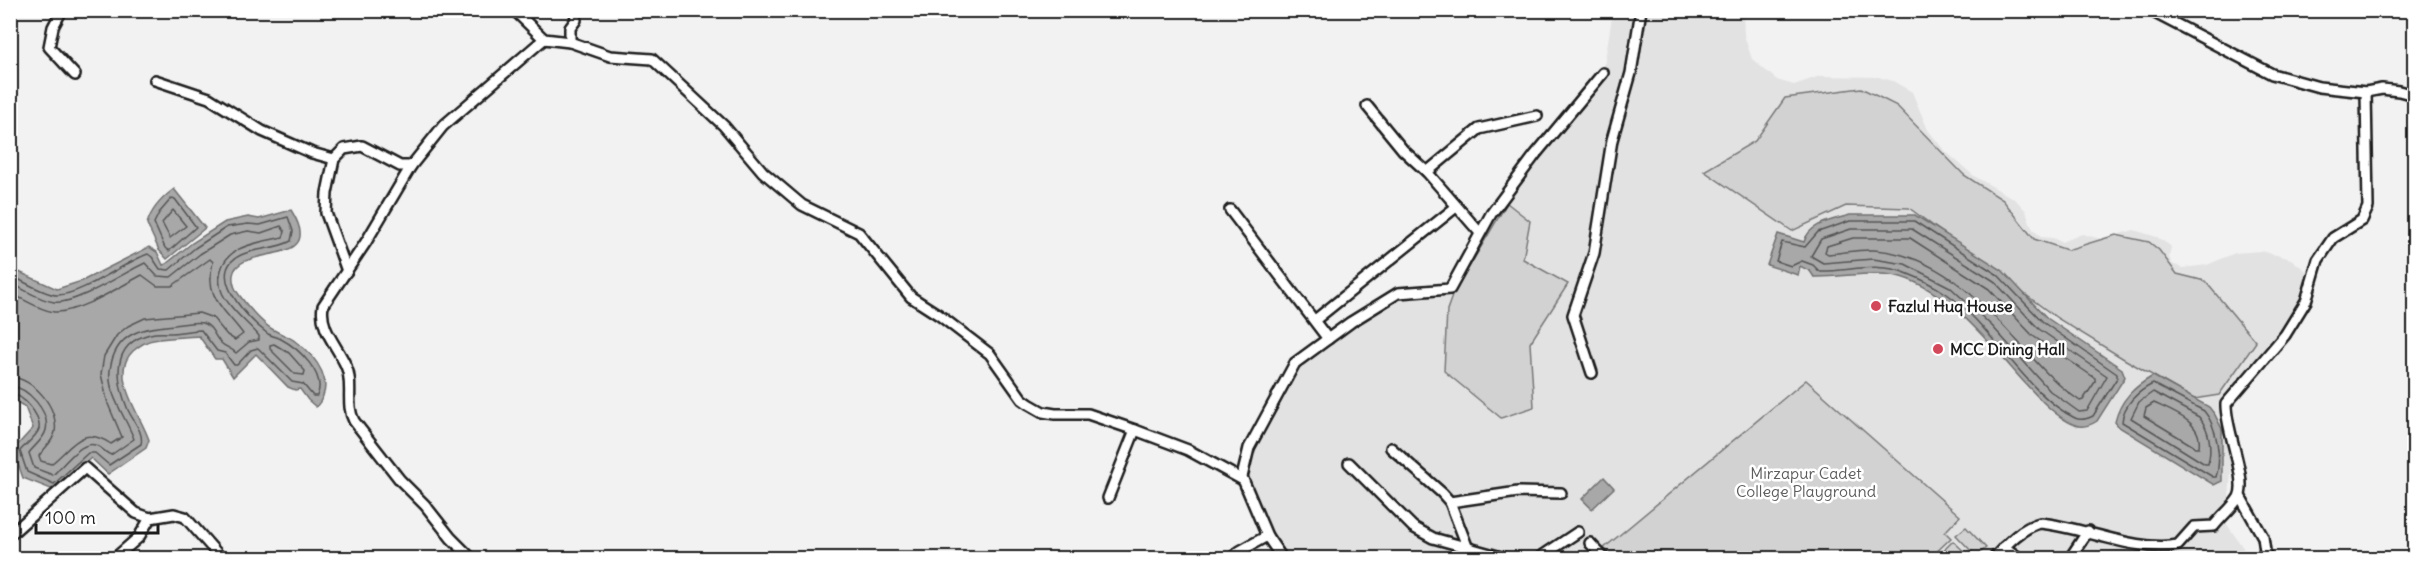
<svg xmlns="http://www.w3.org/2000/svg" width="2425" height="569" viewBox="0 0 2425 569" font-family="Delius,sans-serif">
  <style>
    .built { fill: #e2e2e2 }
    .green { fill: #d2d2d2; stroke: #777; stroke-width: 1.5 }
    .water { fill: #a8a8a8; stroke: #707070; stroke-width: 1.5 }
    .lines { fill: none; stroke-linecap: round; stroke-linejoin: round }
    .shore { stroke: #545454; stroke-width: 1.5 }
    .minor-casing { stroke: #1c1c1c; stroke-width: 14 }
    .minor { stroke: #fff; stroke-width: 9 }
    .poi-dot { fill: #d1495b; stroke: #fff; stroke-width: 2 }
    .labels { text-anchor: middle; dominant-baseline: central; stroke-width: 5; stroke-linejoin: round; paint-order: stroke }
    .poi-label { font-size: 16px; font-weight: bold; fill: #1c1c1c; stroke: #fff; text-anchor: start }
    .park-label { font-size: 16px; fill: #5c5c5c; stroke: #fff }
  </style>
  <rect width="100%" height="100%" fill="#f2f2f2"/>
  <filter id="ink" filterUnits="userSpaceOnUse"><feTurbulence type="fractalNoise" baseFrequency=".0167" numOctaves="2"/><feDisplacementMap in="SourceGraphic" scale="12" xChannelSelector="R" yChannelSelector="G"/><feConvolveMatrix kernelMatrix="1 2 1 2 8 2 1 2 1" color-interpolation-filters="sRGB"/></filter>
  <g filter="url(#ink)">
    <polygon class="built" points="1613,11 1743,11 1744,35 1752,59 1777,80 1794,85 1820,76 1878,77 1893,81 1912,92 1928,130 1944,150 1974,176 2016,200 2026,211 2032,228 2041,237 2053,238 2061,242 2082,234 2101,239 2134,230 2157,237 2169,245 2171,247 2169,257 2172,264 2183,268 2207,265 2235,253 2261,251 2291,259 2310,274 2304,300 2283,333 2226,401 2231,474 2229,498 2222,517 2250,558 1283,558 1243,477 1250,448 1297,364 1398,294 1452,290 1492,215 1605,73 1604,66"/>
    <g class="green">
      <polygon points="1861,88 1897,106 1964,175 2003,200 2034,239 2067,250 2116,235 2149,242 2159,250 2177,274 2205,281 2256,342 2219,395 2194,399 2124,359 2057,318 1909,208 1846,206 1792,231 1704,171 1755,141 1785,98"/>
      <polygon points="1507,203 1530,221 1523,259 1568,284 1530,343 1534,407 1501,418 1444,371 1447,310 1452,296"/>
      <polygon points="1806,380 1960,516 1945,532 1951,538 1930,558 1615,558 1604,548"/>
      <polygon points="1966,527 1986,548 1976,556 1956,535"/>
      <polygon points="1953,541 1971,558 1948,558 1942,552"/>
    </g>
    <g class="water">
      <polygon points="2414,32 2414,80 2412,79 2410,37"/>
      <path d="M174 189 205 228 167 259 159 250 147 224C151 209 162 198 174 189Z"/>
      <path d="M291 210C329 270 238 242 233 275 232 283 235 290 240 296 247 306 262 323 272 329 280 334 289 336 296 342 317 357 337 384 316 407L308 400 300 389 295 390 288 387 256 354 233 377 222 359H215L199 336C184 337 168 337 153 340 146 341 139 346 133 351 108 375 141 415 149 440L146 448 108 474 91 458 56 491 23 478 13 450 33 428 25 407 11 398 10 268 57 289 82 281 149 247 157 252 163 265 166 264 192 243 225 222 248 217 259 219Z"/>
      <path d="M1850 215H1915L2002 270 2047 318 2122 369 2125 377 2097 421C2091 425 2083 428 2075 425 2056 418 2036 395 2023 381 1991 345 1949 291 1901 277 1872 269 1844 278 1814 277L1810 271 1800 266 1798 275 1767 265 1778 234 1804 242C1809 223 1833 220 1850 215Z"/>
      <path d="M2153 376 2209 407 2215 415 2222 429V481L2214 485 2119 427 2115 422C2120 400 2134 387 2153 376Z"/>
      <polygon points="1604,477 1614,488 1592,509 1582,499"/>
    </g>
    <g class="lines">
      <g class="shore">
        <polygon points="172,198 175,199 196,227 169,251 165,248 154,223 159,213"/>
        <polygon points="173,210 186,226 170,238 162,223"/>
        <path d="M1850 221H1914L1998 275 2044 323 2117 374V378L2093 416C2087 419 2081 421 2075 418 2027 395 1992 326 1947 294 1935 286 1919 278 1906 273 1877 261 1848 272 1819 271L1813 265 1802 261 1791 266 1776 261 1782 242 1805 247 1818 232Z"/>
        <polygon points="1851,229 1912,229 1994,281 2039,329 2107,376 2087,411 2079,412 2050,391 1992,326 1950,287 1905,264 1873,259 1823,263 1811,256 1821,239"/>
        <path d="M1853 238H1910L1989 289 2033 336 2095 378V382L2083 400 2080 401C2056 385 2039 365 2020 344 1981 300 1936 254 1874 250 1859 249 1843 253 1828 254L1825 252 1827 246Z"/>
        <path d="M10 275C21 280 47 296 58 295 83 294 123 263 148 254L152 257 160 269 169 270 195 248 227 227 248 224 260 225 288 217 293 231 291 241C274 251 245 247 231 262 213 284 252 322 268 334 272 336 277 337 281 339 298 348 327 374 317 396H313L303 384 292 382 258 348 251 350 237 365H234L225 353 217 351 201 330C192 330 183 332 173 333 166 333 157 332 150 334 110 344 116 381 128 410 133 421 144 432 141 444L109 465 95 453H88L54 484 27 472 20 451C25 445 37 436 39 429 41 415 23 395 10 393"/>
        <path d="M10 283C24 289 39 300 54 302 74 306 125 272 145 263L157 276 171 277 200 254 230 235 248 231 261 233 281 226 285 232 283 237C258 243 224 245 220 275 218 286 223 297 230 305 239 317 250 325 259 336V340L249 342 236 353C231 348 225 347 221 343 214 337 213 326 203 323 194 321 183 324 175 325 144 328 115 331 110 370 107 394 126 417 134 439L111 455C105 453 102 447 95 445 80 441 63 466 53 475L34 468 29 453C34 446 44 439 46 430 50 412 28 387 10 386"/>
        <path d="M10 293C24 299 39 310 54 312 77 314 121 286 142 275L157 286H172L210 259 213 262C204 298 224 308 243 334L235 340 227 335 213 318 199 313 145 318 128 326 117 335 104 356 101 374 108 404 122 437 111 444C81 424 73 447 51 464L41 461 39 456C44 448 53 442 55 432 59 408 34 378 10 377"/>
        <polygon points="274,344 289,353 305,371 304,375 295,374 270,349 270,345"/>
        <path d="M2153 384 2204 411C2217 426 2222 459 2216 477H2213L2122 422C2123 405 2138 391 2153 384Z"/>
        <path d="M2153 392 2199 417C2210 430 2212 448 2208 464H2205L2131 418 2139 402Z"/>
        <path d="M2154 403C2173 412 2203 422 2199 447H2195L2144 416 2146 408Z"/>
      </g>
      <g class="minor-casing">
        <g id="minor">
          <polyline points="62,10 53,27 49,47 75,75"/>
          <polyline points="514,10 544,39 570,42 610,56 652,59 724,126 763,172 802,205 859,233 911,297 939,315 990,354 1022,399 1029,404 1043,412 1055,414 1088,414 1135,430 1188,450 1243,480"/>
          <polyline points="2149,10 2272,74 2319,87 2366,92 2382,89 2399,91 2414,95"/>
          <polyline points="570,42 570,28 576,20 575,10"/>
          <polyline points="155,80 209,98 262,131 312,153 334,159"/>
          <polyline points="1367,106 1403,150 1427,172 1480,233"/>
          <polyline points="1427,172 1479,129 1537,116"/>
          <polyline points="1230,210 1328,339"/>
          <polyline points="347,271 326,213 327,193 334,159 344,149 362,146 400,166 411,166"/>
          <polyline points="1315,320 1456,207"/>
          <polyline points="1592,373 1573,315 1594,253 1612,140 1631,73 1641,10"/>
          <polyline points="1391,448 1442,493 1450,502 1467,546"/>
          <polyline points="1349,463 1413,527 1433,538 1505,558"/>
          <polyline points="2240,496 2263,537 2266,558"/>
          <polyline points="1108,498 1135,430"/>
          <polyline points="1450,502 1518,492 1561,493"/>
          <polyline points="10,535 85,468 136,513 150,518 174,514 185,517 221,558"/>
          <polyline points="1590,543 1604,558"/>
          <polyline points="2004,547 2019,558"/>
          <polyline points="115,558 139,537 150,518"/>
          <path d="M471 558 451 538 425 505 400 480 354 421C345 404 354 384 346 366 337 345 319 329 323 306L366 242 411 166 443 126 544 39"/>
          <polyline points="1232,558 1240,551 1267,536"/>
          <polyline points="1282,558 1267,536 1242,477 1249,448 1295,363 1351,322 1398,293 1450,289 1491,214 1535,155 1603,73"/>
          <polyline points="1539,558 1578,532"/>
          <path d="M1994 558C2006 545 2022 527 2040 523 2084 527 2136 553 2178 545L2194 527 2214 526C2221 517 2233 507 2239 497 2248 480 2225 428 2226 404L2285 335 2306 301 2318 260 2333 238 2362 220 2368 207 2366 92"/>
          <polyline points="2070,558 2088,531"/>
        </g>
      </g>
      <use href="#minor" class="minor"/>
    </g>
  </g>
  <g class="poi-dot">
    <circle cx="1876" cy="306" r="6"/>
    <circle cx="1938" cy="349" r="6"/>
  </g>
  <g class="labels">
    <g class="poi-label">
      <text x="1888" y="306">Fazlul Huq House</text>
      <text x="1950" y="349">MCC Dining Hall</text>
    </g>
    <g class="park-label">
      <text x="1806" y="473">Mirzapur Cadet<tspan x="1806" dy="18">College Playground</tspan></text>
    </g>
  </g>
  <rect width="2425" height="569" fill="none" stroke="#fff" stroke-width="36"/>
  <rect x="18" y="18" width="2389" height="533" fill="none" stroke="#1c1c1c" stroke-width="2" filter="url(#ink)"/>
  <path d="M36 524v9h122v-9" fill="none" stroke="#1c1c1c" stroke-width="3"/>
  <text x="45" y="524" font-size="18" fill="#1c1c1c" stroke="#ffffff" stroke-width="4.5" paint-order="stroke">100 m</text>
</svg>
